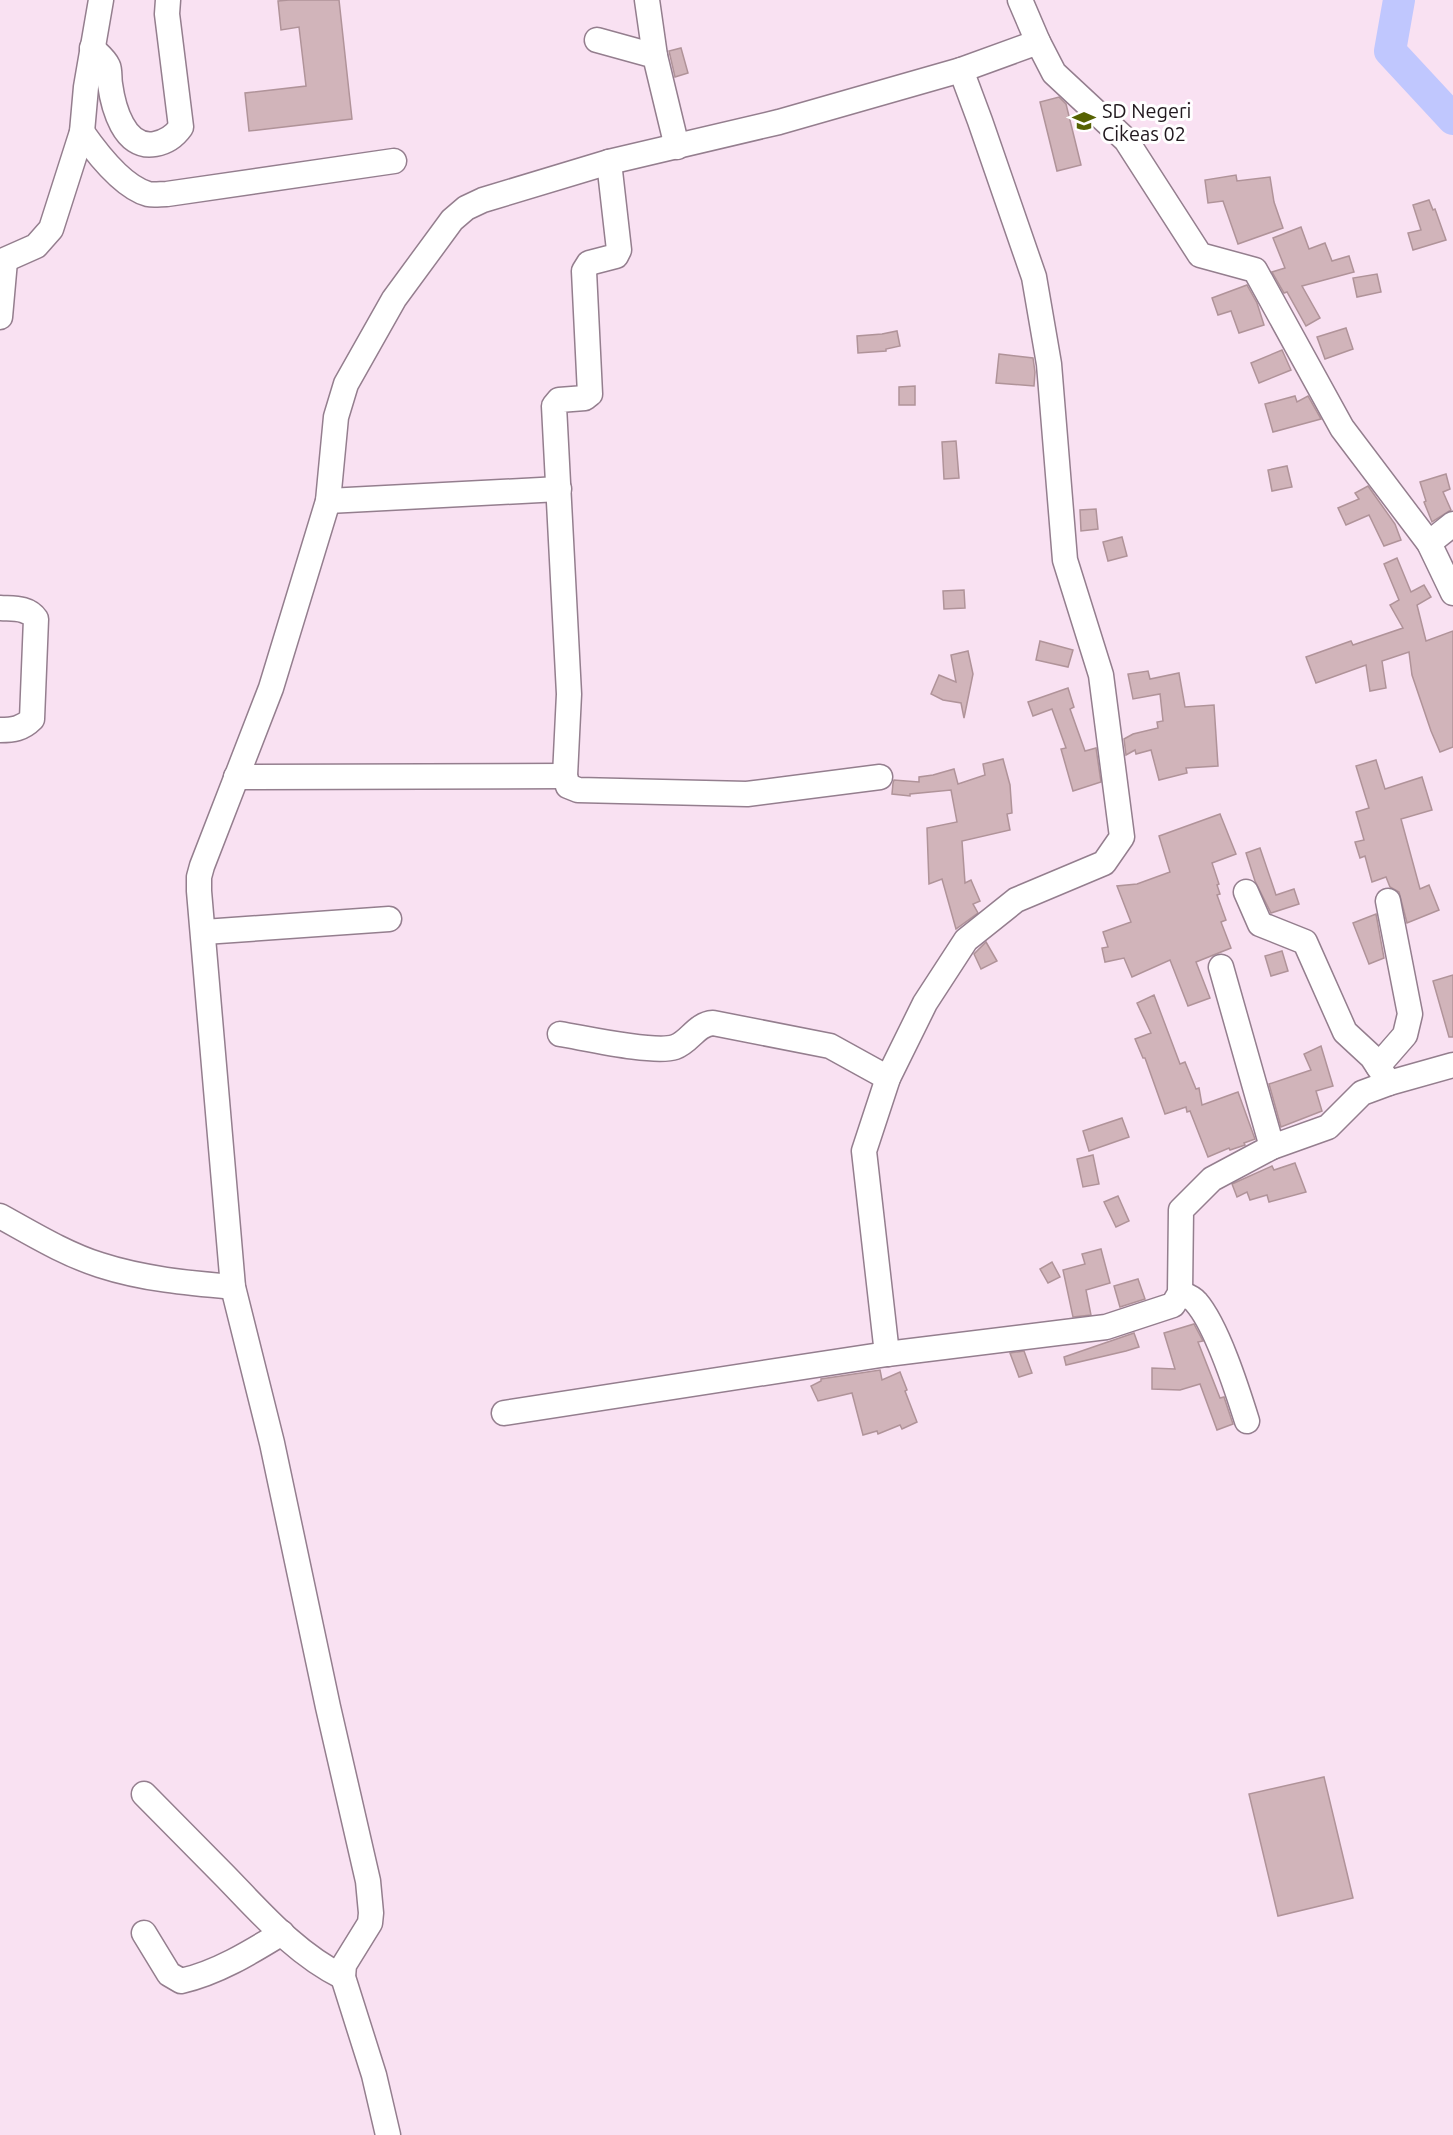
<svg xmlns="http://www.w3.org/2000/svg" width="1453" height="2135" viewBox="0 0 1453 2135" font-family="Ubuntu,sans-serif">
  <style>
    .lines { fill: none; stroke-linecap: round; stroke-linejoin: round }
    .river { stroke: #c0c7fe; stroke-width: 32 }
    .building { fill: #d1b4ba; stroke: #b09399; stroke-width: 1.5 }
    .minor-casing { stroke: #947e8e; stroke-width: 27 }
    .minor { stroke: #fff; stroke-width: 24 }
    .labels { text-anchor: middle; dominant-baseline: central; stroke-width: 6; stroke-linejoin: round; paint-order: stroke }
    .poi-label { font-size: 20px; fill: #21181e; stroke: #fff; text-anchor: start }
  </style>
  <rect width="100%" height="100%" fill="#f9e1f2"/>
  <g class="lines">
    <polyline class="river" points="1399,0 1390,51 1453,119"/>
  </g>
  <g class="building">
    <polygon points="289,0 339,0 352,119 249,131 245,93 306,86 299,27 281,30 278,1"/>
    <polygon points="681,48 688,73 675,77 669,51"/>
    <polygon points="1059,97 1066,104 1081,165 1057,171 1040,102"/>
    <polygon points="1236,175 1237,181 1270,177 1274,202 1283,228 1238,244 1223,201 1208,203 1205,180"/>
    <polygon points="1429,200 1433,210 1435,209 1446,240 1413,250 1408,233 1421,230 1413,205"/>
    <polygon points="1301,227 1309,249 1325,243 1332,261 1349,256 1354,272 1302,286 1320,318 1306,326 1287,292 1284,293 1272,272 1285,268 1273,238"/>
    <polygon points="1377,274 1381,292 1357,297 1353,278"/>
    <polygon points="1247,285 1257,303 1264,325 1239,333 1231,311 1218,315 1212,298"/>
    <polygon points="1346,328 1353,349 1325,359 1317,337"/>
    <polygon points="897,331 900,346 886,349 886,351 858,353 857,336 882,334"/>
    <polygon points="1282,350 1291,370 1259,383 1251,363"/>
    <polygon points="999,354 1033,358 1035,372 1034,386 996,383"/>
    <polygon points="915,386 915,405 899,405 899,387"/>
    <polygon points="1295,396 1297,402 1308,396 1321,419 1273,432 1265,404"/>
    <polygon points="956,441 959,478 944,479 942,442"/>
    <polygon points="1287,466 1292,487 1272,491 1268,470"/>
    <polygon points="1446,474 1450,489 1443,492 1451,510 1432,522 1424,502 1426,501 1420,482"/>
    <polygon points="1368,486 1395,524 1401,540 1384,546 1369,515 1346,525 1338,508 1359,499 1355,493"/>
    <polygon points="1096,509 1098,529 1081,531 1080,510"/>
    <polygon points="1122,537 1127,556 1108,561 1103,542"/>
    <polygon points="1397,558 1411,592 1424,585 1431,597 1417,605 1426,641 1453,631 1453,747 1440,752 1431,731 1412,675 1409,652 1382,661 1386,688 1370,691 1366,665 1316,683 1306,657 1351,641 1353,645 1403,628 1390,605 1399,600 1384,564"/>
    <polygon points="964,590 965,608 944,609 943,591"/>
    <polygon points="1040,641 1073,650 1068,667 1036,660"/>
    <polygon points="968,651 973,674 964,718 961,703 943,700 931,694 939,675 956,682 951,655"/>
    <polygon points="1148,671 1150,679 1179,673 1185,707 1214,705 1218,766 1186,768 1187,773 1159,780 1151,750 1136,754 1135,750 1126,755 1124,739 1133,734 1158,728 1157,722 1163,721 1160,694 1133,699 1128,674"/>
    <polygon points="1068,688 1074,707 1070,709 1085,751 1096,748 1101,782 1073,791 1061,749 1066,748 1052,709 1033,716 1028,702"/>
    <polygon points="1003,759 1010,785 1012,813 1007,814 1010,830 962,841 965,883 971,880 980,901 973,904 978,913 956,929 942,879 929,884 927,828 957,822 951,790 910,794 910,796 892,794 893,783 894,780 919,782 919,777 933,775 954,769 958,784 985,775 983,764"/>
    <polygon points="1376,760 1385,789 1422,777 1432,810 1401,819 1420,889 1429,885 1439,910 1407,923 1399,892 1390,887 1386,877 1372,882 1365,856 1360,858 1355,842 1364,840 1356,812 1369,808 1356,766"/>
    <polygon points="1220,814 1236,854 1212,863 1219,884 1217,885 1220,894 1217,895 1226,920 1221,922 1231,948 1196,962 1210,998 1188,1006 1170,960 1132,977 1124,958 1105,962 1102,948 1108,947 1103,932 1131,922 1117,886 1137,884 1170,872 1159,836"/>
    <polygon points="1260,848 1276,895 1294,889 1299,904 1271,913 1255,881 1246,853"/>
    <polygon points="1376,914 1384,958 1369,964 1353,923"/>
    <polygon points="986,942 997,961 981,969 974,954"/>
    <polygon points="1282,951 1288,971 1271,976 1265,956"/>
    <polygon points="1453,975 1453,1037 1449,1037 1433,981"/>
    <polygon points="1154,995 1180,1064 1185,1062 1196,1089 1199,1088 1202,1105 1238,1092 1255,1139 1244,1143 1245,1145 1230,1150 1229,1148 1208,1157 1190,1111 1187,1112 1186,1107 1165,1114 1145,1058 1143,1058 1135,1039 1151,1033 1137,1003"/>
    <polygon points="1321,1046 1333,1086 1316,1091 1322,1111 1281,1127 1269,1084 1311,1070 1304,1054"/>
    <polygon points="1122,1118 1129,1137 1089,1151 1083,1131"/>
    <polygon points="1093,1155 1099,1184 1083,1187 1077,1159"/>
    <polygon points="1295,1163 1306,1192 1269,1202 1267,1195 1250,1200 1247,1192 1237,1197 1232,1184 1272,1166 1274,1170"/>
    <polygon points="1118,1196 1129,1221 1116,1227 1104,1202"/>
    <polygon points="1101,1249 1110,1283 1086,1290 1091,1315 1073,1317 1063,1270 1085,1264 1082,1254"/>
    <polygon points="1052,1262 1060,1277 1048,1283 1040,1269"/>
    <polygon points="1138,1279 1145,1299 1120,1307 1114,1286"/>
    <polygon points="1194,1324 1203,1341 1198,1342 1220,1398 1224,1397 1233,1424 1217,1430 1200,1384 1180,1390 1152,1389 1152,1368 1175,1369 1164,1333"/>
    <polygon points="1134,1333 1139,1347 1126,1351 1066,1365 1064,1357"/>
    <polygon points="1024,1351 1032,1373 1019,1377 1010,1353"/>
    <polygon points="880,1370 882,1380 900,1372 907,1390 905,1391 917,1422 902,1429 900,1425 878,1434 877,1431 863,1435 852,1393 818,1401 811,1386 821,1381 821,1379"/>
    <polygon points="1324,1777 1353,1898 1278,1916 1249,1794"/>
  </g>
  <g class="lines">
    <g class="minor-casing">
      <g id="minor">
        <polyline points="647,0 655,56"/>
        <polyline points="1020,0 1038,42 1054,73 1126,140 1200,255 1255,270 1342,428 1429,543 1453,593"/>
        <polyline points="597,40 655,56 677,147"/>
        <path d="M92 48C97 53 105 59 108 66 110 70 109 79 110 84 113 106 124 150 155 144 166 142 174 137 181 127L167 14 168 0"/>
        <path d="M82 132C96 152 123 187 148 194 153 195 161 194 167 194L394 161"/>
        <polyline points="609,162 619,250 616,256 589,263 584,271 590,394 585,398 559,400 554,406 569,694 565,776 568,786 578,790 747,794 880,777"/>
        <polyline points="0,262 36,246 51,229 82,132 86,87 101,0"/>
        <polyline points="0,317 5,261"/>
        <polyline points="328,501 559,489"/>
        <polyline points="1429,543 1453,524"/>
        <path d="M0 608C13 609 28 607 36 619L32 719C22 729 13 730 0 730"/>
        <polyline points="236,777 565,776"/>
        <polyline points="1246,892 1260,924 1305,942 1345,1032 1372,1057 1389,1083"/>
        <polyline points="204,932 389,919"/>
        <polyline points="1221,967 1272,1147"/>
        <path d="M560 1034C585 1038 654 1054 675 1047 690 1042 696 1024 713 1023L830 1046 888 1078"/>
        <polyline points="1378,1066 1405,1035 1410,1014 1388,901"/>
        <path d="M0 1216C31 1233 65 1254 100 1265 143 1279 188 1283 233 1287"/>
        <path d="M1180 1293C1185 1295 1192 1297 1196 1302 1217 1326 1237 1389 1247 1421"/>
        <polyline points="887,1354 864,1151 888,1078 925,1003 966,940 1016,900 1104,863 1122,837 1101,675 1065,560 1049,364 1034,277 980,121 961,70"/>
        <polyline points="504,1413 887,1354 1106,1327 1173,1305 1180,1293 1181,1210 1212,1179 1272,1147 1328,1127 1362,1093 1389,1083 1453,1065"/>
        <path d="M144 1794C171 1821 198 1849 225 1876 261 1913 296 1954 343 1977"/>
        <path d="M144 1933 169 1974 181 1981C217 1973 251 1952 282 1933"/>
        <polyline points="388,2135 374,2075 343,1977 344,1965 370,1923 371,1913 368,1881 328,1707 272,1443 233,1287 199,891 199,877 202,866 271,688 328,501 336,417 346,384 394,299 452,220 466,208 483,200 609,162 779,122 961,70 1038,42"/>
      </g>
    </g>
    <use href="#minor" class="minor"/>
  </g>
  <defs>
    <g id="school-bare" transform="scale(1.8)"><path d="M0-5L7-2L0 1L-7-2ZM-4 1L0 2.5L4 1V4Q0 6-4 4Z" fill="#566202" stroke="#fff" stroke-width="2.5" paint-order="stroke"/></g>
  </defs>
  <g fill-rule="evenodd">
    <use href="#school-bare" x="1084" y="121"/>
  </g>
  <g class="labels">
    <g class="poi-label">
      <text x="1102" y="110">SD Negeri<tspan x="1102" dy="23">Cikeas 02</tspan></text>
    </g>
  </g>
</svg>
